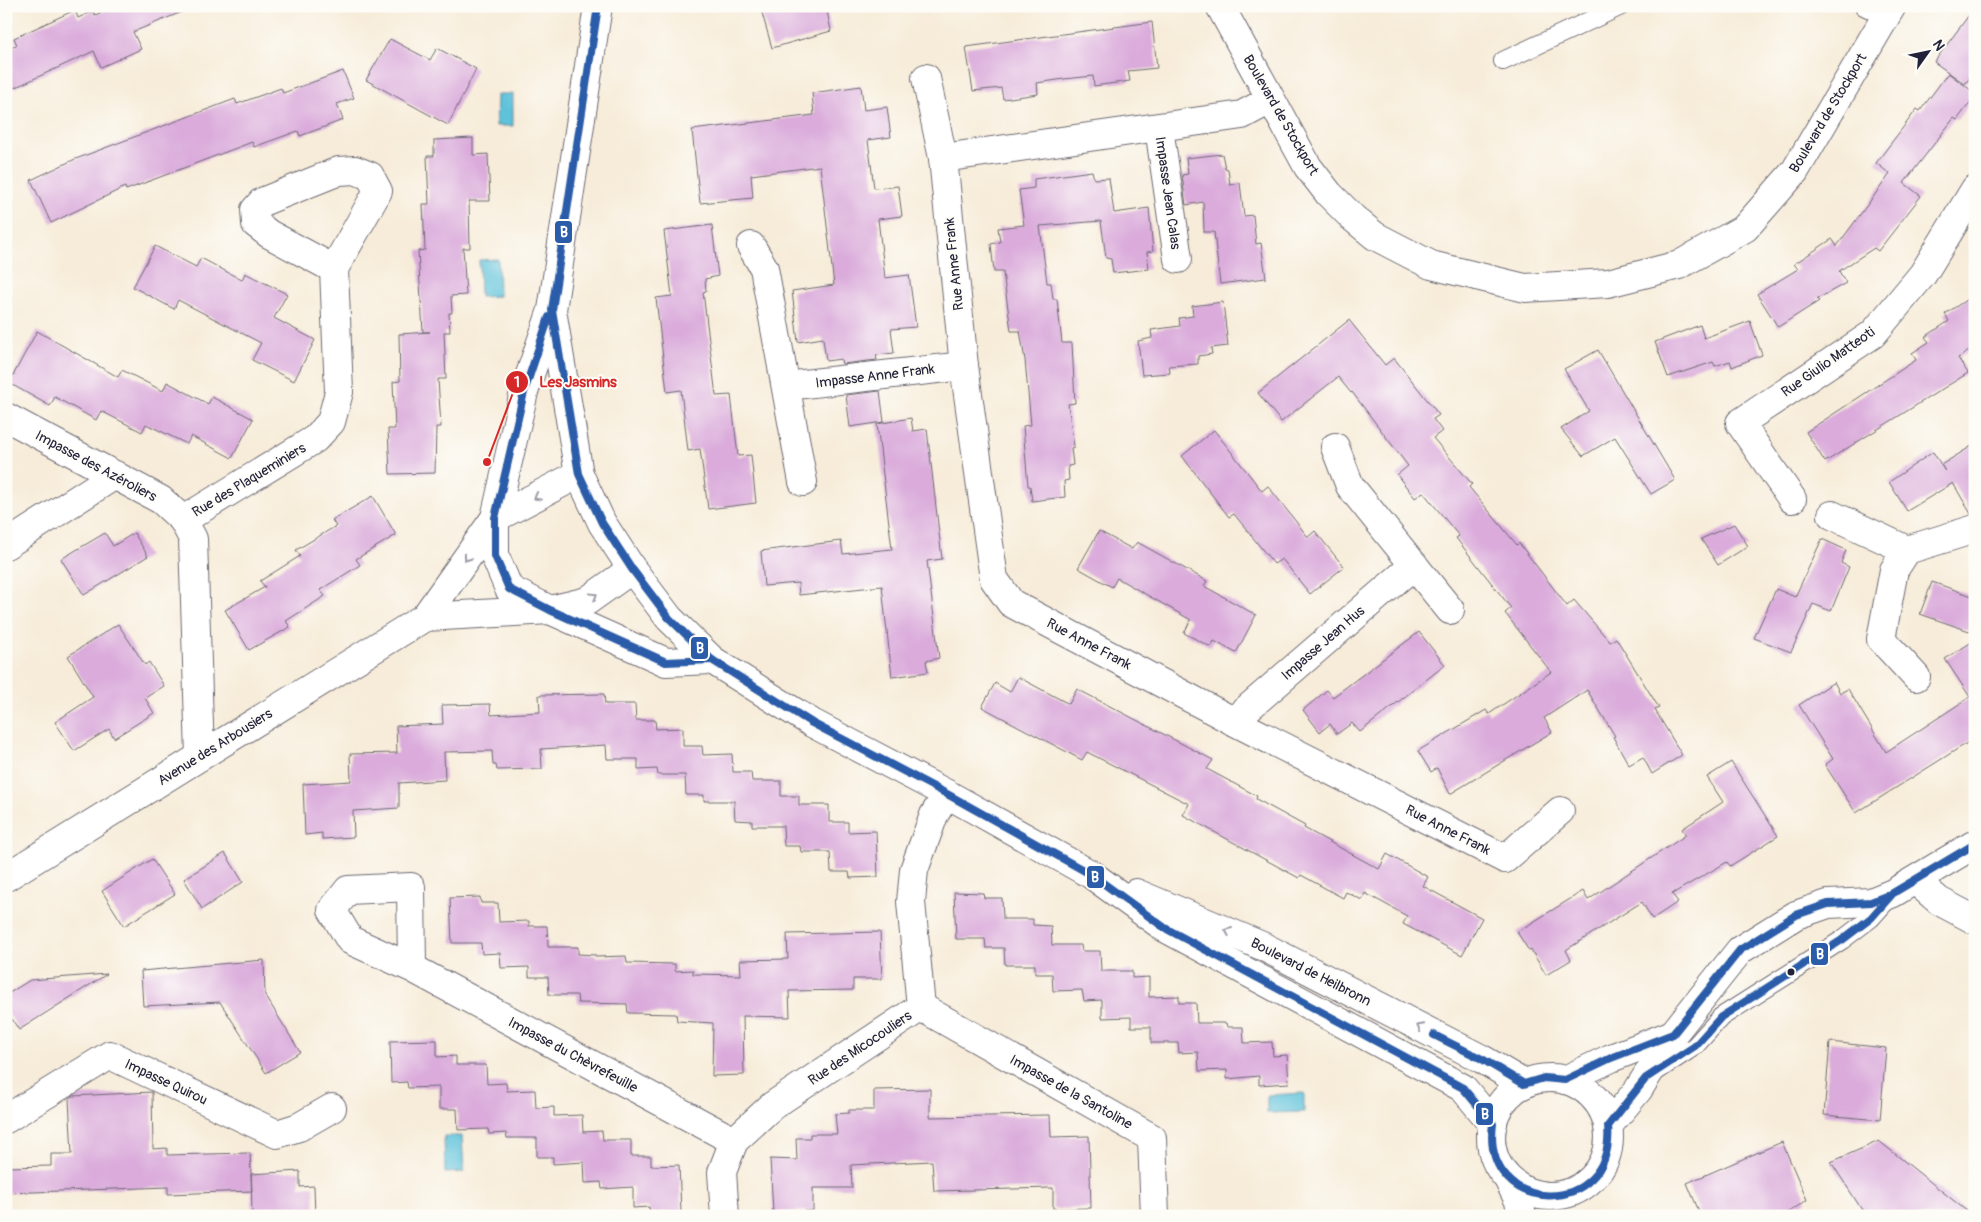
<svg xmlns="http://www.w3.org/2000/svg" width="1981" height="1222" viewBox="0 0 1981 1222" font-family="Pangolin,sans-serif">
  <style>
    .water { fill: #5ec2db; stroke: #40728b }
    .building { fill: #daabdb }
    .lines { fill: none; stroke-linecap: round; stroke-linejoin: round }
    .service-casing { stroke: #6d6972; stroke-width: 20 }
    .minor-casing { stroke: #6d6972; stroke-width: 30 }
    .tertiary-casing { stroke: #6d6972; stroke-width: 30 }
    .service { stroke: #fff; stroke-width: 18 }
    .minor { stroke: #fff; stroke-width: 28 }
    .tertiary { stroke: #fff; stroke-width: 28 }
    .bus-1-casing { stroke: #fdfcf7; stroke-width: 11 }
    .bus-1 { stroke: #2a5caa; stroke-width: 8 }
    .oneway { stroke: #9c9ca7 }
    .bus-dot { fill: #22223b; stroke: #fdfcf7; stroke-width: 2 }
    .labels { text-anchor: middle; dominant-baseline: central; stroke-width: 4; stroke-linejoin: round; paint-order: stroke }
    .street-label { font-size: 14px; fill: #22223b; stroke: #fdfcf7 }
    .leader { fill: none; stroke: #d62828; stroke-width: 2 }
    .callout-dot { fill: #d62828; stroke: #fdfcf7; stroke-width: 2 }
    .mark-label { font-size: 15px; text-anchor: middle; font-weight: bold; fill: #fff }
    .callout-label { font-size: 15px; text-anchor: middle; font-weight: bold; fill: #d62828; stroke: #fdfcf7; stroke-width: 4; stroke-linejoin: round; paint-order: stroke }
    .line-badge { stroke: #fdfcf7; stroke-width: 2 }
    .badge-label { font-size: 14px; text-anchor: middle; font-weight: bold; fill: #fff }
  </style>
  <rect width="100%" height="100%" fill="#fdfcf7"/>
  <filter id="ink" filterUnits="userSpaceOnUse"><feTurbulence type="fractalNoise" baseFrequency=".02" numOctaves="2"/><feDisplacementMap in="SourceGraphic" scale="10" xChannelSelector="R" yChannelSelector="G"/><feConvolveMatrix kernelMatrix="1 2 1 2 8 2 1 2 1" color-interpolation-filters="sRGB"/></filter>
  <filter id="wash" filterUnits="userSpaceOnUse"><feTurbulence type="fractalNoise" baseFrequency=".0096" numOctaves="4" result="noise"/><feDisplacementMap in="SourceGraphic" scale="20" xChannelSelector="R" yChannelSelector="G"/><feGaussianBlur stdDeviation="1.12" result="paint"/><feColorMatrix in="noise" values="0 0 0 0 0 0 0 0 0 0 0 0 0 0 0 0 0 1.4 0 .05"/><feComposite in="paint" operator="in"/></filter>
  <g filter="url(#wash)">
    <rect width="100%" height="100%" fill="#f7ecd9"/>
    <g class="water">
      <polygon points="497,94 513,94 513,126 496,126"/>
      <polygon points="498,259 499,296 480,297 479,260"/>
      <polygon points="1304,1093 1304,1112 1267,1113 1267,1095"/>
      <polygon points="444,1136 462,1136 464,1172 445,1173"/>
    </g>
    <g id="blocks">
      <g class="building">
        <polygon points="117,6 194,7 133,32 141,49 101,67 94,51 14,88 6,69 6,50 17,45 14,38 75,10 78,18 93,11 95,15"/>
        <polygon points="760,6 826,6 831,31 772,48"/>
        <polygon points="1975,7 1975,71 1965,84 1934,62"/>
        <polygon points="1152,22 1157,68 1128,71 1130,81 1094,86 1093,76 1064,79 1037,83 1038,94 1003,99 1001,88 973,91 966,47"/>
        <polygon points="390,39 430,60 437,48 476,69 448,125 366,80"/>
        <polygon points="343,71 354,98 337,104 343,120 300,136 298,131 254,147 252,142 126,190 125,187 51,223 31,180 73,160 235,99 237,104 281,88 283,93"/>
        <polygon points="1948,73 1975,93 1975,96 1957,120 1954,118 1904,183 1921,196 1878,251 1874,248 1839,271 1846,283 1817,299 1819,301 1778,327 1757,294 1798,269 1794,264 1832,239 1837,246 1890,174 1876,163 1917,109 1920,111"/>
        <polygon points="861,86 864,110 887,107 891,137 868,140 874,188 898,186 902,216 878,219 885,278 909,275 916,327 891,329 894,353 876,355 877,360 842,364 841,359 826,361 823,338 798,342 792,291 834,285 820,166 751,175 753,198 700,203 692,130 814,115 812,93"/>
        <polygon points="473,138 473,155 488,154 490,201 469,201 470,248 463,248 466,295 451,296 452,313 449,313 450,332 444,332 446,379 438,379 441,427 436,427 435,473 390,474 388,429 395,429 393,382 400,381 399,334 430,332 423,332 418,251 425,250 423,204 429,204 427,156 434,156 434,140"/>
        <polygon points="1222,154 1225,168 1228,169 1230,185 1240,183 1244,216 1253,215 1256,244 1261,243 1266,278 1220,284 1214,232 1204,232 1203,202 1186,205 1182,175 1188,174 1186,158"/>
        <polygon points="1092,171 1094,179 1109,178 1114,213 1149,208 1153,251 1147,252 1149,269 1113,273 1111,259 1106,258 1101,221 1040,226 1047,283 1051,283 1053,299 1057,299 1062,343 1072,343 1075,403 1068,404 1074,447 1071,448 1073,465 1068,466 1069,480 1064,481 1065,497 1032,501 1030,486 1028,486 1023,426 1031,425 1025,360 1020,331 1011,331 1003,272 994,272 991,244 1000,242 998,228 1024,225 1019,190 1034,188 1034,179"/>
        <polygon points="712,225 718,276 705,279 706,291 703,292 716,396 731,395 738,456 751,455 756,503 708,509 700,449 688,451 681,390 667,392 656,298 672,296 664,231"/>
        <polygon points="155,246 196,267 201,258 242,280 245,273 287,294 274,318 315,340 294,381 252,360 261,343 178,300 174,309 133,287"/>
        <polygon points="1975,294 1975,360 1969,351 1958,358 1968,373 1825,462 1806,432 1916,360 1912,353 1929,342 1925,337 1949,321 1945,314"/>
        <polygon points="1223,302 1228,346 1211,348 1212,354 1198,356 1198,364 1169,366 1170,373 1142,375 1138,341 1152,338 1151,330 1180,326 1179,318 1193,316 1192,306"/>
        <polygon points="1349,320 1385,365 1394,358 1439,415 1433,419 1442,431 1433,438 1472,484 1469,487 1517,545 1519,543 1567,606 1574,600 1610,642 1616,638 1659,708 1655,710 1682,755 1652,774 1643,757 1629,765 1613,737 1615,736 1587,690 1544,718 1552,732 1450,794 1437,768 1431,772 1418,751 1486,710 1489,714 1551,672 1505,613 1511,608 1456,538 1459,536 1423,492 1415,498 1397,475 1408,466 1352,392 1351,393 1338,377 1281,422 1258,393"/>
        <polygon points="1750,321 1762,355 1732,367 1730,361 1715,366 1713,362 1668,377 1655,342 1700,325 1704,338"/>
        <polygon points="37,331 118,377 122,370 163,391 167,382 208,404 212,397 253,419 232,458 191,436 187,444 146,424 142,432 101,411 96,420 55,397 50,406 9,383"/>
        <polygon points="1598,350 1675,480 1651,494 1615,437 1583,456 1561,429 1589,411 1564,369"/>
        <polygon points="880,391 884,422 850,427 846,395"/>
        <polygon points="911,418 913,431 927,429 942,559 927,561 939,658 926,661 928,672 892,677 882,586 799,595 798,583 764,586 761,551 841,541 843,554 892,549 877,424"/>
        <polygon points="1214,430 1262,491 1268,486 1308,537 1315,531 1344,567 1310,594 1282,559 1274,564 1234,514 1229,517 1182,456"/>
        <polygon points="1975,444 1975,514 1971,514 1953,483 1907,511 1889,482 1933,452 1945,471 1941,465"/>
        <polygon points="373,496 396,535 356,559 360,565 320,590 325,596 286,621 290,627 249,650 225,610 265,587 260,581 300,556 296,550 336,526 332,520"/>
        <polygon points="1734,524 1748,546 1718,565 1701,539"/>
        <polygon points="1099,531 1132,549 1137,542 1207,581 1204,586 1256,615 1236,653 1214,641 1211,647 1184,633 1191,620 1117,578 1112,587 1078,568"/>
        <polygon points="105,533 113,546 134,533 148,556 84,595 61,559"/>
        <polygon points="1822,539 1846,550 1841,563 1849,567 1831,611 1813,604 1791,652 1754,638 1776,589 1795,597"/>
        <polygon points="1932,582 1975,597 1975,633 1920,614"/>
        <polygon points="118,624 145,665 149,662 164,686 145,698 154,713 114,738 109,729 74,751 55,722 93,697 68,656"/>
        <polygon points="1419,632 1445,665 1360,732 1352,723 1337,734 1330,724 1320,732 1303,710 1327,690 1333,697"/>
        <polygon points="1975,640 1975,738 1856,813 1825,765 1833,759 1799,705 1834,682 1840,693 1848,689 1886,752 1970,697 1945,659"/>
        <polygon points="1018,677 1069,704 1077,689 1213,760 1207,769 1257,796 1256,799 1305,826 1304,828 1379,869 1387,854 1428,877 1423,886 1482,918 1462,955 1403,924 1407,916 1365,893 1362,900 1346,892 1343,898 1301,875 1299,878 1183,815 1189,804 1087,752 1082,760 982,707 995,683 1010,692"/>
        <polygon points="604,694 605,704 635,704 636,720 655,720 656,729 683,728 683,746 702,746 703,755 732,754 733,772 751,772 752,781 781,781 781,796 799,796 799,805 829,805 829,822 848,822 848,832 876,831 878,877 850,878 849,872 831,872 830,852 801,852 800,846 784,846 783,826 752,826 752,821 735,820 734,801 704,801 704,795 686,795 685,775 658,775 657,769 638,770 638,759 607,759 606,745 541,749 542,769 497,770 496,765 493,765 492,751 444,752 445,780 399,783 399,808 353,811 354,837 322,839 322,833 305,835 303,784 351,781 350,754 397,753 396,726 443,724 442,705 490,704 491,715 540,712 539,695"/>
        <polygon points="1731,762 1778,836 1730,866 1727,862 1672,894 1678,902 1652,919 1642,902 1566,950 1571,960 1546,975 1531,950 1529,951 1517,932 1583,891 1588,900 1686,835 1682,829 1723,802 1707,777"/>
        <polygon points="225,853 243,882 202,909 184,879"/>
        <polygon points="152,859 175,894 124,926 102,891"/>
        <polygon points="954,892 983,893 984,898 1002,898 1003,919 1033,919 1033,925 1051,926 1052,945 1081,945 1082,951 1100,951 1101,971 1132,971 1132,978 1149,977 1149,997 1179,996 1179,1003 1196,1003 1197,1023 1226,1023 1227,1027 1243,1027 1244,1043 1272,1042 1273,1056 1287,1055 1289,1083 1259,1085 1259,1076 1227,1079 1227,1070 1199,1071 1198,1052 1179,1053 1178,1043 1151,1043 1151,1027 1131,1027 1131,1017 1102,1018 1102,1000 1084,1001 1082,990 1053,991 1052,974 1035,974 1035,965 1005,965 1004,948 986,948 985,939 956,939"/>
        <polygon points="480,897 481,903 498,903 499,922 529,921 529,926 547,926 548,947 578,947 578,954 596,955 596,957 626,956 627,963 675,964 675,971 693,970 693,974 741,975 740,960 788,959 787,934 880,932 882,979 853,979 853,990 789,991 790,1017 743,1016 744,1075 712,1076 713,1023 677,1021 676,1014 628,1013 627,1004 578,1003 577,995 549,995 548,977 529,977 529,967 501,968 500,953 482,954 481,943 452,943 450,898"/>
        <polygon points="264,960 265,995 300,1052 266,1073 220,1002 143,1006 141,971"/>
        <polygon points="107,974 19,1030 6,1010 6,995 30,980"/>
        <polygon points="437,1040 437,1057 456,1056 456,1065 486,1065 487,1084 506,1083 507,1091 535,1090 536,1108 554,1107 554,1116 582,1115 583,1132 602,1131 603,1140 631,1140 631,1156 651,1156 651,1166 679,1165 681,1212 650,1213 649,1207 633,1208 633,1187 602,1189 601,1182 585,1183 584,1162 553,1164 553,1157 537,1157 537,1138 507,1138 506,1133 489,1134 488,1129 458,1130 457,1109 439,1109 439,1087 408,1088 407,1082 391,1083 390,1041"/>
        <polygon points="1830,1042 1886,1048 1880,1120 1824,1115"/>
        <polygon points="930,1089 930,1117 1050,1115 1051,1137 1089,1136 1091,1208 1053,1209 1053,1188 934,1191 932,1161 851,1165 852,1188 813,1188 813,1211 773,1212 770,1159 797,1160 796,1138 810,1138 810,1134 837,1134 835,1114 849,1113 849,1110 874,1110 874,1090"/>
        <polygon points="152,1092 153,1149 167,1148 167,1155 250,1153 252,1191 168,1194 168,1187 6,1193 6,1167 51,1166 51,1154 72,1154 69,1099 73,1096"/>
        <polygon points="1879,1141 1973,1216 1866,1216 1831,1162"/>
        <polygon points="1782,1142 1807,1200 1783,1216 1701,1216 1687,1183"/>
        <polygon points="300,1171 300,1187 314,1186 315,1216 252,1216 251,1174"/>
      </g>
    </g>
  </g>
  <g filter="url(#ink)">
    <use href="#blocks" fill-opacity="0" stroke="#6d6972" stroke-width="1"/>
    <g class="lines">
      <g class="service-casing">
        <g id="service">
          <polyline points="1864,6 1886,17"/>
          <polyline points="1503,61 1621,6"/>
          <polyline points="1652,1074 1695,1046 1721,1017 1842,940 1871,918 1889,898"/>
        </g>
      </g>
      <g class="minor-casing">
        <g id="minor">
          <polyline points="1220,6 1308,167 1329,194 1353,218 1375,236 1431,265 1525,288 1608,283 1679,265 1745,228 1795,171 1892,6"/>
          <polyline points="926,78 943,158 964,366 994,579 1011,603 1233,721 1505,859 1560,811"/>
          <polyline points="1159,128 1178,259"/>
          <polyline points="943,158 1242,115 1270,100"/>
          <polyline points="751,246 764,268 803,482"/>
          <polyline points="552,310 524,392 495,518 495,556 509,589 550,610 666,662 712,660"/>
          <polyline points="786,386 964,366"/>
          <polyline points="6,417 161,500 183,520"/>
          <polyline points="1335,447 1350,486 1450,610"/>
          <polyline points="579,474 495,518 425,617 550,610 587,601 632,569"/>
          <polyline points="1792,499 1740,423 1873,334 1923,274 1975,189"/>
          <polyline points="1832,515 1907,550"/>
          <polyline points="6,545 115,475"/>
          <polyline points="1916,677 1881,639 1894,570 1907,550 1975,529"/>
          <polyline points="1233,721 1414,565"/>
          <polyline points="200,756 193,539 183,520 315,439 331,422 339,392 334,269 378,191 370,176 355,170 339,171 262,202 255,210 256,224 269,234 334,269"/>
          <polyline points="6,877 425,617"/>
          <polyline points="1916,881 1939,901 1975,920"/>
          <polyline points="412,968 350,940 332,910 348,890 411,887 412,968 734,1141"/>
          <polyline points="921,1007 1152,1138 1155,1216"/>
          <polyline points="1565,1080 1611,1058 1673,1034"/>
          <polyline points="6,1119 110,1055 277,1134 299,1127 332,1108"/>
          <polyline points="1608,1126 1638,1090 1673,1034 1740,950 1796,915 1828,904 1871,902 1893,893 1975,844"/>
          <polyline points="725,1216 722,1172 734,1141 772,1106 921,1007 911,902 914,870 934,815 947,794"/>
        </g>
      </g>
      <g class="tertiary-casing">
        <g id="tertiary">
          <polyline points="598,6 552,310 579,474 602,523 632,569 669,618 712,660 812,723 947,794 1092,875 1165,928 1463,1088 1493,1124"/>
          <polyline points="1136,893 1262,946 1482,1059 1524,1084"/>
          <circle cx="1550" cy="1137" r="59"/>
          <polyline points="1508,1179 1519,1201 1522,1216"/>
        </g>
      </g>
      <use href="#service" class="service"/>
      <use href="#minor" class="minor"/>
      <use href="#tertiary" class="tertiary"/>
      <g class="bus-1-casing">
        <g id="bus-1">
          <path d="M598 6 552 310 579 474 602 523 632 569 669 618 712 660 812 723 947 794 1092 875 1165 928 1463 1088 1493 1124C1480 1218 1616 1220 1608 1126L1646 1078 1695 1046 1721 1017 1842 940 1871 918 1893 893 1975 844"/>
          <polyline points="549,317 524,392 495,518 495,556 509,589 550,610 666,662 712,660"/>
          <polyline points="1434,1035 1482,1059 1524,1084 1544,1078 1565,1080 1611,1058 1673,1034 1740,950 1796,915 1828,904 1871,902 1886,896"/>
        </g>
      </g>
      <use href="#bus-1" class="bus-1"/>
    </g>
    <defs><path id="oneway-chevron" d="M-2-3.5L2.5 0L-2 3.5" fill="none" stroke-width="1.6" stroke-linecap="round" stroke-linejoin="round" transform="scale(1.25)"/></defs>
    <g class="oneway">
      <use href="#oneway-chevron" transform="translate(537 497) rotate(152)"/>
      <use href="#oneway-chevron" transform="translate(467 558) rotate(125)"/>
      <use href="#oneway-chevron" transform="translate(594 596) rotate(-32)"/>
      <use href="#oneway-chevron" transform="translate(1228 931) rotate(-157)"/>
      <use href="#oneway-chevron" transform="translate(1420 1027) rotate(-153)"/>
    </g>
  </g>
  <circle class="bus-dot" cx="1791" cy="972" r="4.5"/>
  <g class="labels">
    <g class="street-label">
      <text transform="translate(1828 113) rotate(-59)">Boulevard de Stockport</text>
      <text transform="translate(1281 115) rotate(60)">Boulevard de Stockport</text>
      <text transform="translate(1168 193) rotate(82)">Impasse Jean Calas</text>
      <text transform="translate(954 264) rotate(-96)">Rue Anne Frank</text>
      <text transform="translate(1828 362) rotate(-35)">Rue Giulio Matteoti</text>
      <text transform="translate(875 376) rotate(-7)">Impasse Anne Frank</text>
      <text transform="translate(96 466) rotate(28)">Impasse des Azéroliers</text>
      <text transform="translate(249 480) rotate(-31)">Rue des Plaqueminiers</text>
      <text transform="translate(1323 643) rotate(-41)">Impasse Jean Hus</text>
      <text transform="translate(1089 644) rotate(28)">Rue Anne Frank</text>
      <text transform="translate(215 747) rotate(-32)">Avenue des Arbousiers</text>
      <text transform="translate(1448 830) rotate(27)">Rue Anne Frank</text>
      <text transform="translate(1311 972) rotate(27)">Boulevard de Heilbronn</text>
      <text transform="translate(860 1048) rotate(-34)">Rue des Micocouliers</text>
      <text transform="translate(573 1055) rotate(28)">Impasse du Chèvrefeuille</text>
      <text transform="translate(166 1082) rotate(25)">Impasse Quirou</text>
      <text transform="translate(1071 1092) rotate(29)">Impasse de la Santoline</text>
    </g>
  </g>
  <path class="leader" d="M487 462L517 382"/>
  <g class="callout-dot">
    <circle cx="487" cy="462" r="5"/>
    <circle cx="517" cy="382" r="12"/>
  </g>
  <g class="mark-label">
    <text x="517" y="387">1</text>
  </g>
  <g class="callout-label">
    <text x="578" y="387">Les Jasmins</text>
  </g>
  <g class="line-badge">
    <rect x="554" y="220" width="19" height="24" rx="5" fill="#2a5caa"/>
    <rect x="690" y="636" width="19" height="24" rx="5" fill="#2a5caa"/>
    <rect x="1086" y="865" width="19" height="24" rx="5" fill="#2a5caa"/>
    <rect x="1810" y="942" width="19" height="24" rx="5" fill="#2a5caa"/>
    <rect x="1475" y="1102" width="19" height="24" rx="5" fill="#2a5caa"/>
  </g>
  <g class="badge-label">
    <text x="564" y="237">B</text>
    <text x="700" y="653">B</text>
    <text x="1095" y="882">B</text>
    <text x="1820" y="959">B</text>
    <text x="1485" y="1119">B</text>
  </g>
  <rect width="1981" height="1222" fill="none" stroke="#fdfcf7" stroke-width="25"/>
  <g transform="translate(1928 52) rotate(57)" stroke="#fdfcf7" stroke-width="4" paint-order="stroke">
  <path d="M0-4L9 19L0 12L-9 19Z" fill="#22223b"/>
  <text y="-8" font-size="14" font-weight="bold" text-anchor="middle" fill="#22223b">N</text>
  </g>
</svg>
